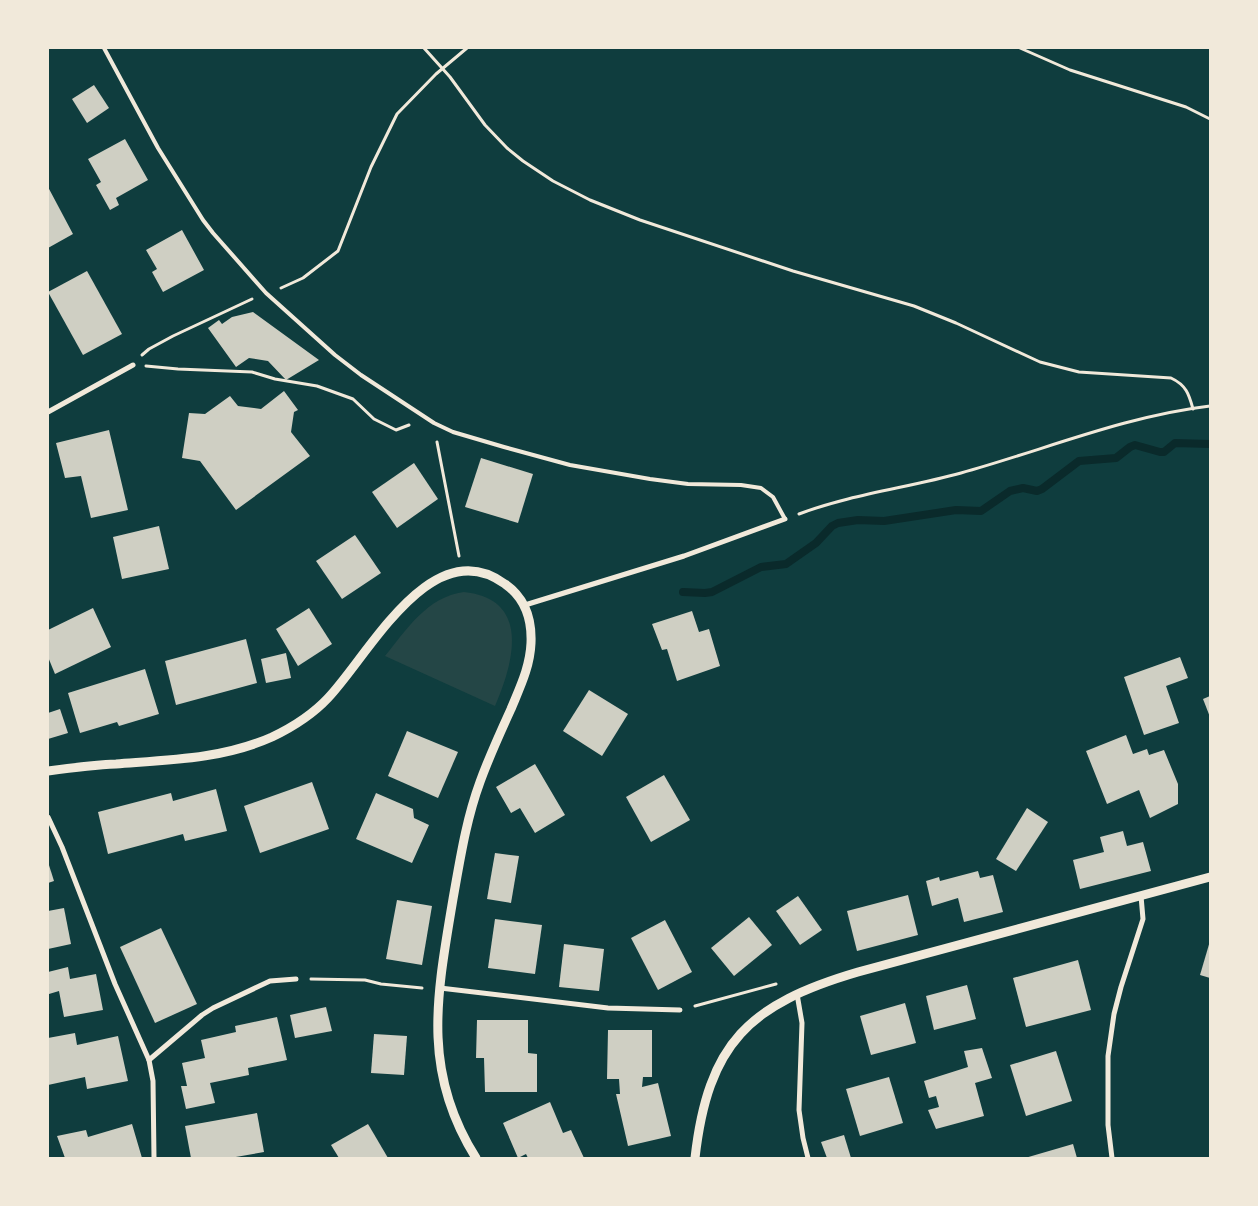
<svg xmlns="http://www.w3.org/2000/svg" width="1258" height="1206" viewBox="0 0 1258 1206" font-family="Montserrat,sans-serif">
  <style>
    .green { fill: #244646 }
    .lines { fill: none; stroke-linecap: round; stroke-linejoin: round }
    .stream { stroke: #0a2a2b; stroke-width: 8 }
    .building { fill: #cfcfc3 }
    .path { stroke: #f1e9da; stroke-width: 3 }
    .service { stroke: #f1e9da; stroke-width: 4 }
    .minor { stroke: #f1e9da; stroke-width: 5 }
    .tertiary { stroke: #f1e9da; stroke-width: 9 }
  </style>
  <rect width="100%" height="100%" fill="#0f3d3e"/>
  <path class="green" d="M464 592C531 599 514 662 495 706L385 656C407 629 427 597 464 592Z"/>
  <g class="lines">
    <polyline class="stream" points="683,592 705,593 712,592 761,567 786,564 816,543 832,526 838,523 858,520 884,521 956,510 981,511 1010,491 1023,488 1037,491 1042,489 1079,461 1116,458 1130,447 1135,445 1160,452 1164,452 1175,443 1210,444"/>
  </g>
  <g class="building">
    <polygon points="94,85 109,108 87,123 72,99"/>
    <polygon points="125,139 148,180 116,198 119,205 110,210 96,185 101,182 88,159"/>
    <polygon points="48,187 73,234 48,248"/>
    <polygon points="182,230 204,270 163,292 152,272 157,269 146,250"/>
    <polygon points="87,271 122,334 83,355 48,292"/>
    <polygon points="253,312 319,360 286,380 268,361 249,358 236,367 208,328 219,320 222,324 232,317"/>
    <polygon points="284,391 298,410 294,412 291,432 310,456 236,510 200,461 182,458 189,413 205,414 230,396 238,406 261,409"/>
    <polygon points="109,430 128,510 91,518 81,476 65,478 56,443"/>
    <polygon points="481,458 533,474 518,523 465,507"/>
    <polygon points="414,463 438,499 397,528 372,492"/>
    <polygon points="159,526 169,569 122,579 113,537"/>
    <polygon points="355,535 381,573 342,599 316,561"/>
    <polygon points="93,608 111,647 55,674 48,657 48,630"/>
    <polygon points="309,608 332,644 298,666 276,629"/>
    <polygon points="692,611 699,632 709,629 720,666 677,681 667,649 662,650 652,624"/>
    <polygon points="246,639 257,683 176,705 165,661"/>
    <polygon points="286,653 291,678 266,683 261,659"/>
    <polygon points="1180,657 1188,678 1166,686 1179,723 1144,735 1124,677"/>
    <polygon points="145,669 159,714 119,726 117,722 80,733 68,693"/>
    <polygon points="589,690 628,714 602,756 563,731"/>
    <polygon points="1210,696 1210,717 1203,699"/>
    <polygon points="60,709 68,733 48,739 48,713"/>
    <polygon points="407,731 458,752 438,798 388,776"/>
    <polygon points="1126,735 1133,754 1147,749 1149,755 1164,750 1178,784 1178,804 1150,818 1139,790 1107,804 1086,751"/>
    <polygon points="535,764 565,815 535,833 520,808 511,813 496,787"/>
    <polygon points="664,775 690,820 651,842 626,797"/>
    <polygon points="312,782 329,829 260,853 244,806"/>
    <polygon points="216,789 227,831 185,841 183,834 108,854 98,812 171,793 173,801"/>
    <polygon points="376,793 413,809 414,818 429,825 412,863 356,839"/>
    <polygon points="1027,808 1048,822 1016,871 996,859"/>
    <polygon points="1123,831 1127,846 1143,842 1151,871 1080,889 1073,860 1104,852 1100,837"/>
    <polygon points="495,853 519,856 511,903 487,899"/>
    <polygon points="48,862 54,881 48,883"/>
    <polygon points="978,871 980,878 993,875 1003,912 964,922 958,898 932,906 926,881 939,877 940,881"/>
    <polygon points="908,895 918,935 857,951 847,911"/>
    <polygon points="798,896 822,930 800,945 776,911"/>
    <polygon points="397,900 432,906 422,965 386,959"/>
    <polygon points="64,908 71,944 48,949 48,911"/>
    <polygon points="749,917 772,945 734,976 711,948"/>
    <polygon points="495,919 542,925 535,974 488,968"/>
    <polygon points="665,920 692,972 658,990 631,938"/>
    <polygon points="161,928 197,1004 155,1023 120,947"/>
    <polygon points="1210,941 1210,978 1200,975"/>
    <polygon points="564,944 604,949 599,991 559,987"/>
    <polygon points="1078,960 1091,1010 1026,1027 1013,978"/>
    <polygon points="68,967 70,979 96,974 103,1010 64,1017 59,991 49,994 48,972"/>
    <polygon points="967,985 976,1019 934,1030 926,996"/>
    <polygon points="905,1003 916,1043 871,1055 860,1016"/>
    <polygon points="326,1007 332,1031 295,1038 290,1015"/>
    <polygon points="277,1017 287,1060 248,1068 249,1075 210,1083 215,1103 186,1109 181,1086 187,1086 182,1063 205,1058 201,1040 236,1032 235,1026"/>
    <polygon points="477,1020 528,1020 528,1053 537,1054 537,1092 485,1092 484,1058 476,1058"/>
    <polygon points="608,1030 652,1030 652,1077 643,1077 642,1087 658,1083 671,1136 628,1146 616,1094 620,1094 619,1079 607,1079"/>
    <polygon points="75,1033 77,1045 118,1036 128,1081 87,1089 85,1077 48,1085 48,1038"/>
    <polygon points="374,1034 407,1036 404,1075 371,1073"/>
    <polygon points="982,1048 992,1078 975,1083 984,1116 936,1129 928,1110 939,1107 936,1096 929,1098 924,1081 968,1067 964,1051"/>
    <polygon points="1056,1051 1072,1101 1026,1116 1010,1065"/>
    <polygon points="889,1077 903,1123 860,1136 846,1089"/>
    <polygon points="550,1102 563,1133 571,1130 584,1158 528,1158 526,1154 518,1158 503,1123"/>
    <polygon points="257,1113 264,1152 230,1158 191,1158 185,1126"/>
    <polygon points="132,1124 142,1158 65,1158 57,1136 86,1130 88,1137"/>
    <polygon points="368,1124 388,1158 339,1158 331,1145"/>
    <polygon points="844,1135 851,1158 827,1158 821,1142"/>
    <polygon points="1073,1144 1077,1158 1025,1158"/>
  </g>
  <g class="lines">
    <g class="path">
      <path d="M424 48 450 77 485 125 507 148 523 161 553 181 590 200 640 220 793 271 914 306 956 323 1040 362 1079 372 1171 378C1186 385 1189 394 1193 409"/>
      <polyline points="1020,48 1070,70 1186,107 1210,119"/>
      <polyline points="281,288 303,278 338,251 371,167 397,114 436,74 467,48"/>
      <polyline points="142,355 149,349 173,336 252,299"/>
      <polyline points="146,366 178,369 252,372 275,379 317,386 353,399 374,419 396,430 409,425"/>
      <polyline points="437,442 459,556"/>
      <path d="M799 514C852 494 907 488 961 473 1044 450 1125 416 1210 406"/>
      <polyline points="311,979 365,980 381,984 422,988"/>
      <polyline points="695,1006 776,984"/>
    </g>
    <polyline class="service" points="104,48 158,148 203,220 213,233 266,293 335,355 361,375 434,423 453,432 504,447 570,465 650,479 688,484 741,485 761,488 773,497 785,519"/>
    <g class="minor">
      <polyline points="48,412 133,365"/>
      <polyline points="525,605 684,556 785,519"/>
      <polyline points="48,817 62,847 115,984 149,1060 153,1081 154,1158"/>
      <polyline points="440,988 608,1008 680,1010"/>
      <polyline points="797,994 802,1023 799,1110 803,1138 808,1158"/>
      <polyline points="149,1060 202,1015 213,1008 270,981 296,979"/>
      <polyline points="1112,1158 1108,1125 1108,1056 1114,1014 1121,987 1143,919 1141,896"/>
    </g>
    <g class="tertiary">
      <path d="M48 771C70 768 93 765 116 764 169 760 223 759 272 737 293 727 313 714 328 698 369 655 432 530 505 584 525 598 532 619 531 643 530 667 520 687 511 709 500 733 489 757 480 782 466 820 460 860 453 899 437 995 421 1071 476 1158"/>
      <path d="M695 1158C708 1043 749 1004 858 972L1210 877"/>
    </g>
  </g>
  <rect width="1258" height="1206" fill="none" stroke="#f1e9da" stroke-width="98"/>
</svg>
